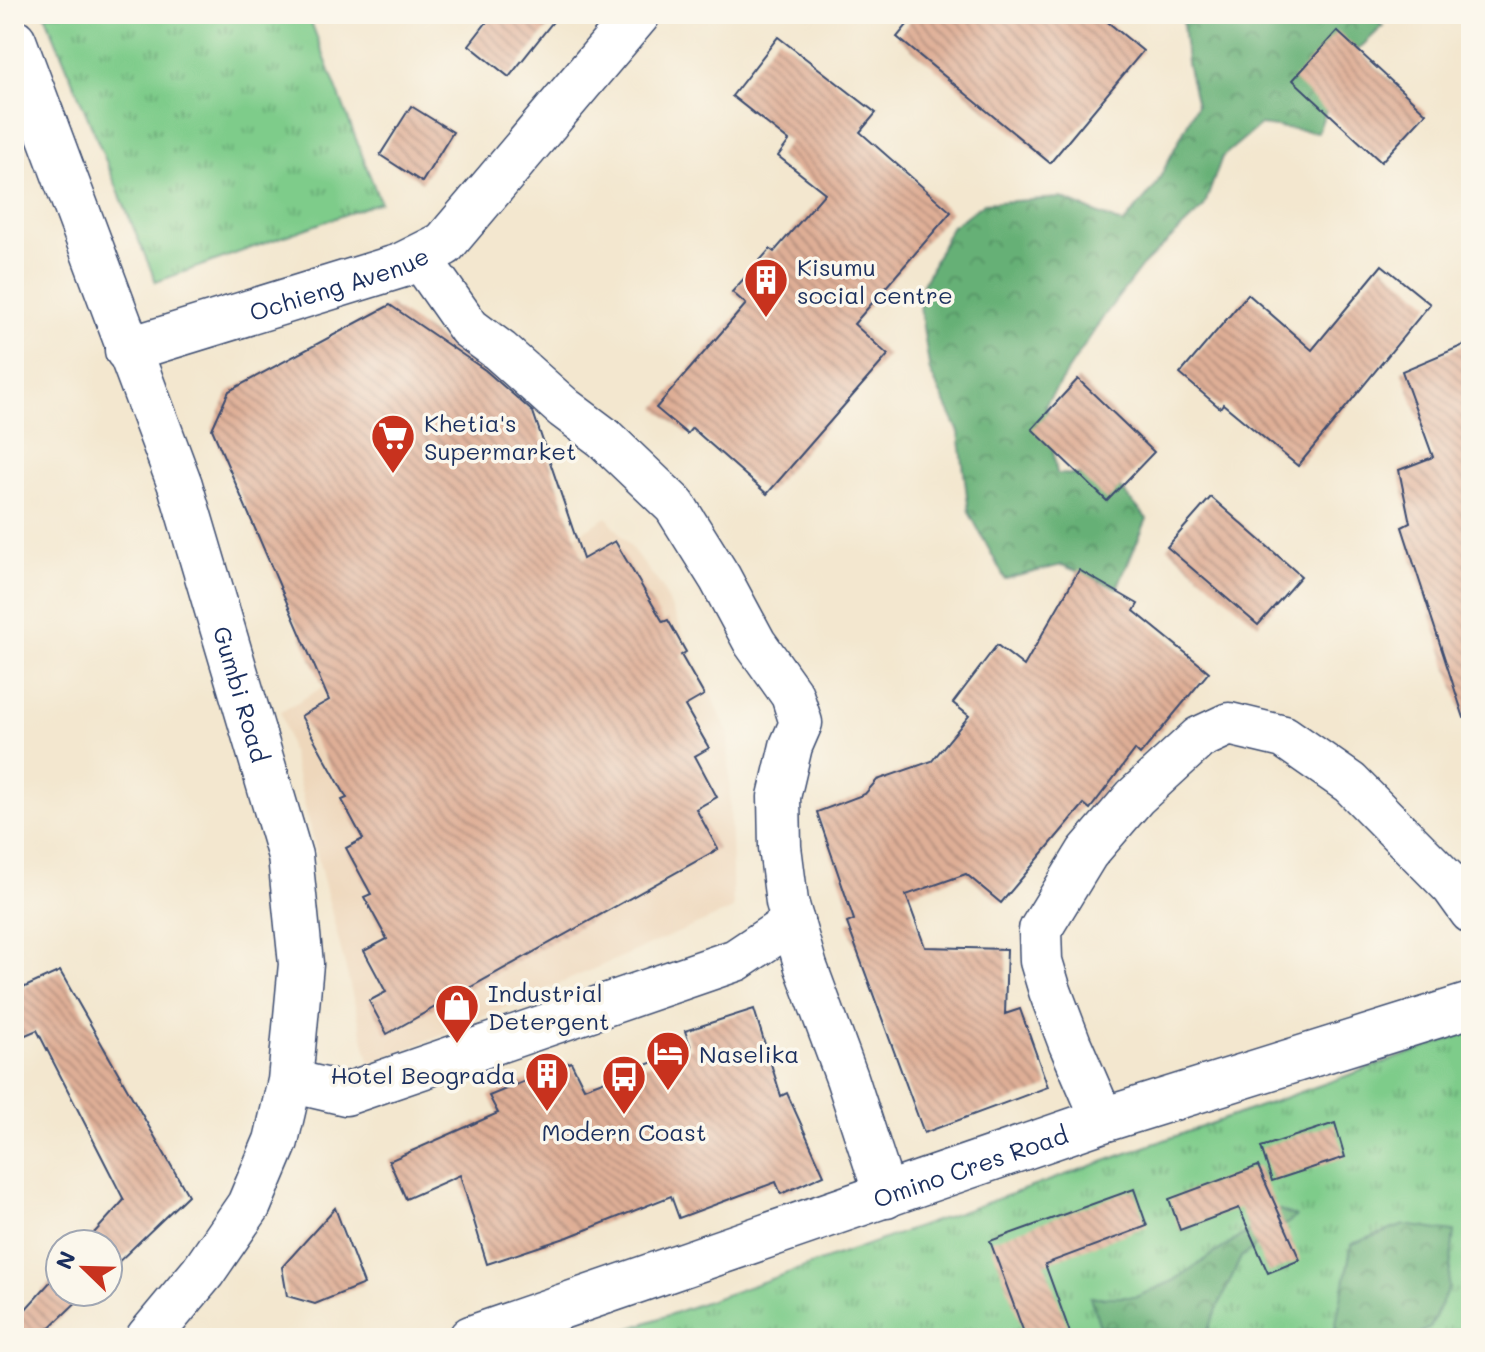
<svg xmlns="http://www.w3.org/2000/svg" width="1485" height="1352" viewBox="0 0 1485 1352" font-family="Mali,sans-serif">
  <style>
    .built { fill: #eed7bb }
    .grass { fill: url(#grass-tufts); stroke: #4c7e74; stroke-width: 2 }
    .forest { fill: url(#forest-crowns); stroke: #40706a; stroke-width: 2 }
    .building { fill: url(#building-back-hatch) }
    .lines { fill: none; stroke-linecap: round; stroke-linejoin: round }
    .minor-casing { stroke: #3b4b6f; stroke-width: 45 }
    .tertiary-casing { stroke: #3b4b6f; stroke-width: 47 }
    .minor { stroke: #fff; stroke-width: 42 }
    .tertiary { stroke: #fff; stroke-width: 44 }
    .labels { text-anchor: middle; dominant-baseline: central; stroke-width: 7; stroke-linejoin: round; paint-order: stroke }
    .poi-label { font-size: 24px; fill: #1b2f5e; stroke: #fbf7ec; text-anchor: start }
    .street-label { font-size: 24px; fill: #1b2f5e; stroke: #fbf7ec }
  </style>
  <defs>
    <pattern id="grass-tufts" width="24" height="20" patternUnits="userSpaceOnUse" patternTransform="scale(2)"><rect width="24" height="20" fill="#7ecc8a"/><path d="M3 7l-1-3M5 7V3M7 7l1-3M15 17l-1-3M17 17v-4M19 17l1-3" fill="none" stroke="#66a674"/></pattern>
    <pattern id="forest-crowns" width="20" height="18" patternUnits="userSpaceOnUse" patternTransform="scale(2)"><rect width="20" height="18" fill="#66b076"/><path d="M2 6a3 3 0 1 1 6 0M12 15a3 3 0 1 1 6 0" fill="none" stroke="#539064"/></pattern>
    <pattern id="building-back-hatch" width="6" height="6" patternUnits="userSpaceOnUse" patternTransform="scale(2)"><rect width="6" height="6" fill="#dfaf96"/><path d="M-1 5l2 2M0 0l6 6M5-1l2 2" fill="none" stroke="#b48f7e"/></pattern>
  </defs>
  <rect width="100%" height="100%" fill="#fbf7ec"/>
  <filter id="ink" filterUnits="userSpaceOnUse"><feTurbulence type="fractalNoise" baseFrequency=".0125" numOctaves="2"/><feDisplacementMap in="SourceGraphic" scale="16" xChannelSelector="R" yChannelSelector="G"/><feConvolveMatrix kernelMatrix="1 2 1 2 8 2 1 2 1" color-interpolation-filters="sRGB"/></filter>
  <filter id="wash" filterUnits="userSpaceOnUse"><feTurbulence type="fractalNoise" baseFrequency=".006" numOctaves="4" result="noise"/><feDisplacementMap in="SourceGraphic" scale="32" xChannelSelector="R" yChannelSelector="G"/><feGaussianBlur stdDeviation="1.8" result="paint"/><feColorMatrix in="noise" values="0 0 0 0 0 0 0 0 0 0 0 0 0 0 0 0 0 1.4 0 .05"/><feComposite in="paint" operator="in"/></filter>
  <g filter="url(#wash)">
    <rect width="100%" height="100%" fill="#f3e7cf"/>
    <polygon class="built" points="607,517 662,587 728,732 733,909 370,1065 281,712"/>
    <g class="grass">
      <polygon points="45,14 308,14 380,202 156,282"/>
      <polygon points="1471,1032 1471,1338 603,1338"/>
    </g>
    <g class="forest">
      <polygon points="1182,14 1368,14 1383,26 1343,64 1318,132 1260,125 1222,157 1204,207 1142,266 1104,316 1046,404 1057,474 1110,476 1147,519 1117,588 1062,565 1005,579 969,512 959,432 930,372 918,295 951,227 984,203 1061,198 1123,224 1155,187 1197,105 1187,63"/>
      <polygon points="1280,1210 1296,1217 1241,1257 1207,1331 1149,1332 1100,1326 1090,1297 1136,1297 1173,1281"/>
      <polygon points="1404,1225 1454,1232 1448,1289 1430,1328 1409,1338 1347,1338 1335,1328 1352,1244"/>
    </g>
    <g id="blocks">
      <g class="building">
        <polygon points="493,14 559,14 509,77 469,45"/>
        <polygon points="916,14 1098,14 1143,51 1050,163 897,37"/>
        <polygon points="1337,31 1426,113 1381,162 1293,80"/>
        <polygon points="778,37 876,113 860,132 951,212 854,324 888,355 767,494 692,428 687,434 656,408 746,304 732,292 770,249 774,252 825,193 778,156 789,141 732,96"/>
        <polygon points="411,106 453,132 422,182 380,155"/>
        <polygon points="1382,265 1430,304 1298,466 1223,404 1220,408 1180,374 1248,294 1312,350"/>
        <polygon points="390,305 485,370 533,412 583,559 615,541 663,622 668,620 686,652 681,655 704,695 685,706 709,748 695,756 717,797 696,809 718,849 387,1034 369,1001 386,992 364,951 387,939 364,897 371,894 346,848 363,839 342,800 347,798 301,716 329,700 212,429 229,391"/>
        <polygon points="1471,342 1471,717 1464,718 1402,527 1410,523 1399,470 1433,457 1402,371"/>
        <polygon points="1078,379 1154,452 1107,501 1032,429"/>
        <polygon points="1211,497 1301,576 1258,625 1167,547"/>
        <polygon points="1079,570 1138,604 1134,611 1209,672 1140,755 1135,750 1090,809 1084,804 1001,903 966,874 906,895 925,947 1007,949 1005,1014 1020,1009 1048,1087 924,1133 847,923 854,920 817,812 865,794 877,780 932,761 969,716 953,703 997,645 1024,666"/>
        <polygon points="60,971 188,1195 108,1272 108,1244 84,1244 124,1200 37,1030 14,1040 14,992"/>
        <polygon points="754,1009 781,1096 787,1093 824,1175 781,1194 776,1182 679,1218 671,1196 568,1237 487,1264 460,1175 406,1199 389,1161 498,1113 489,1096 571,1062 584,1088 691,1048 685,1031"/>
        <polygon points="1335,1123 1345,1157 1272,1181 1261,1147"/>
        <polygon points="1258,1166 1300,1260 1268,1273 1239,1208 1180,1230 1169,1199"/>
        <polygon points="1134,1189 1147,1226 1045,1264 1072,1338 1026,1338 990,1241"/>
        <polygon points="335,1208 364,1284 315,1304 287,1296 282,1267"/>
        <polygon points="60,1271 60,1292 87,1292 39,1338 14,1338 14,1322"/>
      </g>
    </g>
  </g>
  <g filter="url(#ink)">
    <use href="#blocks" fill-opacity="0" stroke="#3b4b6f" stroke-width="2"/>
    <g class="lines">
      <g class="minor-casing">
        <g id="minor">
          <polyline points="420,258 469,328 500,351 564,408 604,438 675,506 720,578 755,643 792,695 801,723 791,746 779,797 780,847 787,902 806,967 847,1078 886,1197"/>
          <polyline points="290,1081 346,1094 736,960 793,922"/>
          <polyline points="1103,1120 1070,1044 1050,991 1041,961 1040,930 1087,853 1135,797 1199,738 1229,724 1284,737 1350,783 1453,887 1471,912"/>
        </g>
      </g>
      <g class="tertiary-casing">
        <g id="tertiary">
          <path id="s1" d="M14 41 180 485 290 856 301 964 290 1081 276 1141 249 1205 203 1272 148 1338"/>
          <path id="s2" d="M127 350 400 266 444 244 638 14"/>
          <path id="s3" d="M471 1338 1103 1120 1471 1005"/>
        </g>
      </g>
      <use href="#minor" class="minor"/>
      <use href="#tertiary" class="tertiary"/>
    </g>
  </g>
  <defs>
    <g id="building-pin" transform="scale(2.3)"><path d="M0 17L-7.5 6A9.5 9.5 0 1 1 7.5 6Z" fill="#c8321e" stroke="#fbf7ec"/><path d="M-4-6H4V6H1V3H-1V6H-4ZM-2.5-4.3h1.7v1.8h-1.7ZM.8-4.3h1.7v1.8H.8ZM-2.5-1h1.7V.8h-1.7ZM.8-1h1.7V.8H.8Z" fill="#fff"/></g>
    <g id="supermarket-pin" transform="scale(2.3)"><path d="M0 17L-7.5 6A9.5 9.5 0 1 1 7.5 6Z" fill="#c8321e" stroke="#fbf7ec"/><path d="M-6-5.5h2.5l.6 2H6L4.5 2H-2.5L-4.4-4H-6ZM-1.5 3.2a1.3 1.3 0 1 0 .1 0ZM3 3.2a1.3 1.3 0 1 0 .1 0Z" fill="#fff"/></g>
    <g id="shop-pin" transform="scale(2.3)"><path d="M0 17L-7.5 6A9.5 9.5 0 1 1 7.5 6Z" fill="#c8321e" stroke="#fbf7ec"/><path d="M-5-2.5h2.3a2.7 3.5 0 0 1 5.4 0H5L5.5 6h-11ZM-1.5-2.5h3a1.5 2.3 0 0 0-3 0Z" fill="#fff"/></g>
    <g id="hotel-pin" transform="scale(2.3)"><path d="M0 17L-7.5 6A9.5 9.5 0 1 1 7.5 6Z" fill="#c8321e" stroke="#fbf7ec"/><path d="M-6-4.5h1.5V1H6V5H4.5V3h-9V5H-6ZM-4 0a1.8 1.8 0 1 1 3.6 0ZM.5 0V-2.5h3Q6-2.5 6 0Z" fill="#fff"/></g>
    <g id="bus-pin" transform="scale(2.3)"><path d="M0 17L-7.5 6A9.5 9.5 0 1 1 7.5 6Z" fill="#c8321e" stroke="#fbf7ec"/><path d="M-5-6H5V4H4V6H2V4H-2V6H-4V4H-5ZM-3.5-4V0h7V-4ZM-3.5 1.2v1.5H-2V1.2ZM2 1.2v1.5H3.5V1.2Z" fill="#fff"/></g>
  </defs>
  <g fill-rule="evenodd">
    <use href="#building-pin" x="766" y="280"/>
    <use href="#supermarket-pin" x="393" y="436"/>
    <use href="#shop-pin" x="457" y="1006"/>
    <use href="#hotel-pin" x="668" y="1053"/>
    <use href="#building-pin" x="547" y="1074"/>
    <use href="#bus-pin" x="624" y="1077"/>
  </g>
  <g class="labels">
    <g class="poi-label">
      <text x="797" y="266">Kisumu<tspan x="797" dy="28">social centre</tspan></text>
      <text x="424" y="422">Khetia's<tspan x="424" dy="28">Supermarket</tspan></text>
      <text x="488" y="992">Industrial<tspan x="488" dy="28">Detergent</tspan></text>
      <text x="699" y="1053">Naselika</text>
      <text x="516" y="1074" text-anchor="end">Hotel Beograda</text>
      <text x="624" y="1131" text-anchor="middle">Modern Coast</text>
    </g>
    <g class="street-label">
      <text stroke="none"><textPath href="#s2" startOffset="222">Ochieng Avenue</textPath></text>
      <text stroke="none"><textPath href="#s1" startOffset="692">Gumbi Road</textPath></text>
      <text stroke="none"><textPath href="#s3" startOffset="528">Omino Cres Road</textPath></text>
    </g>
  </g>
  <rect width="1485" height="1352" fill="none" stroke="#fbf7ec" stroke-width="48"/>
  <g transform="translate(84 1268) rotate(293)"><circle r="38" fill="#fbf7ec" stroke="#a1a7b3" stroke-width="2"/>
  <path d="M0-6L14 30L0 20L-14 30Z" fill="#c8321e"/>
  <text y="-12" font-size="22" font-weight="bold" text-anchor="middle" fill="#1b2f5e">N</text>
  </g>
</svg>
